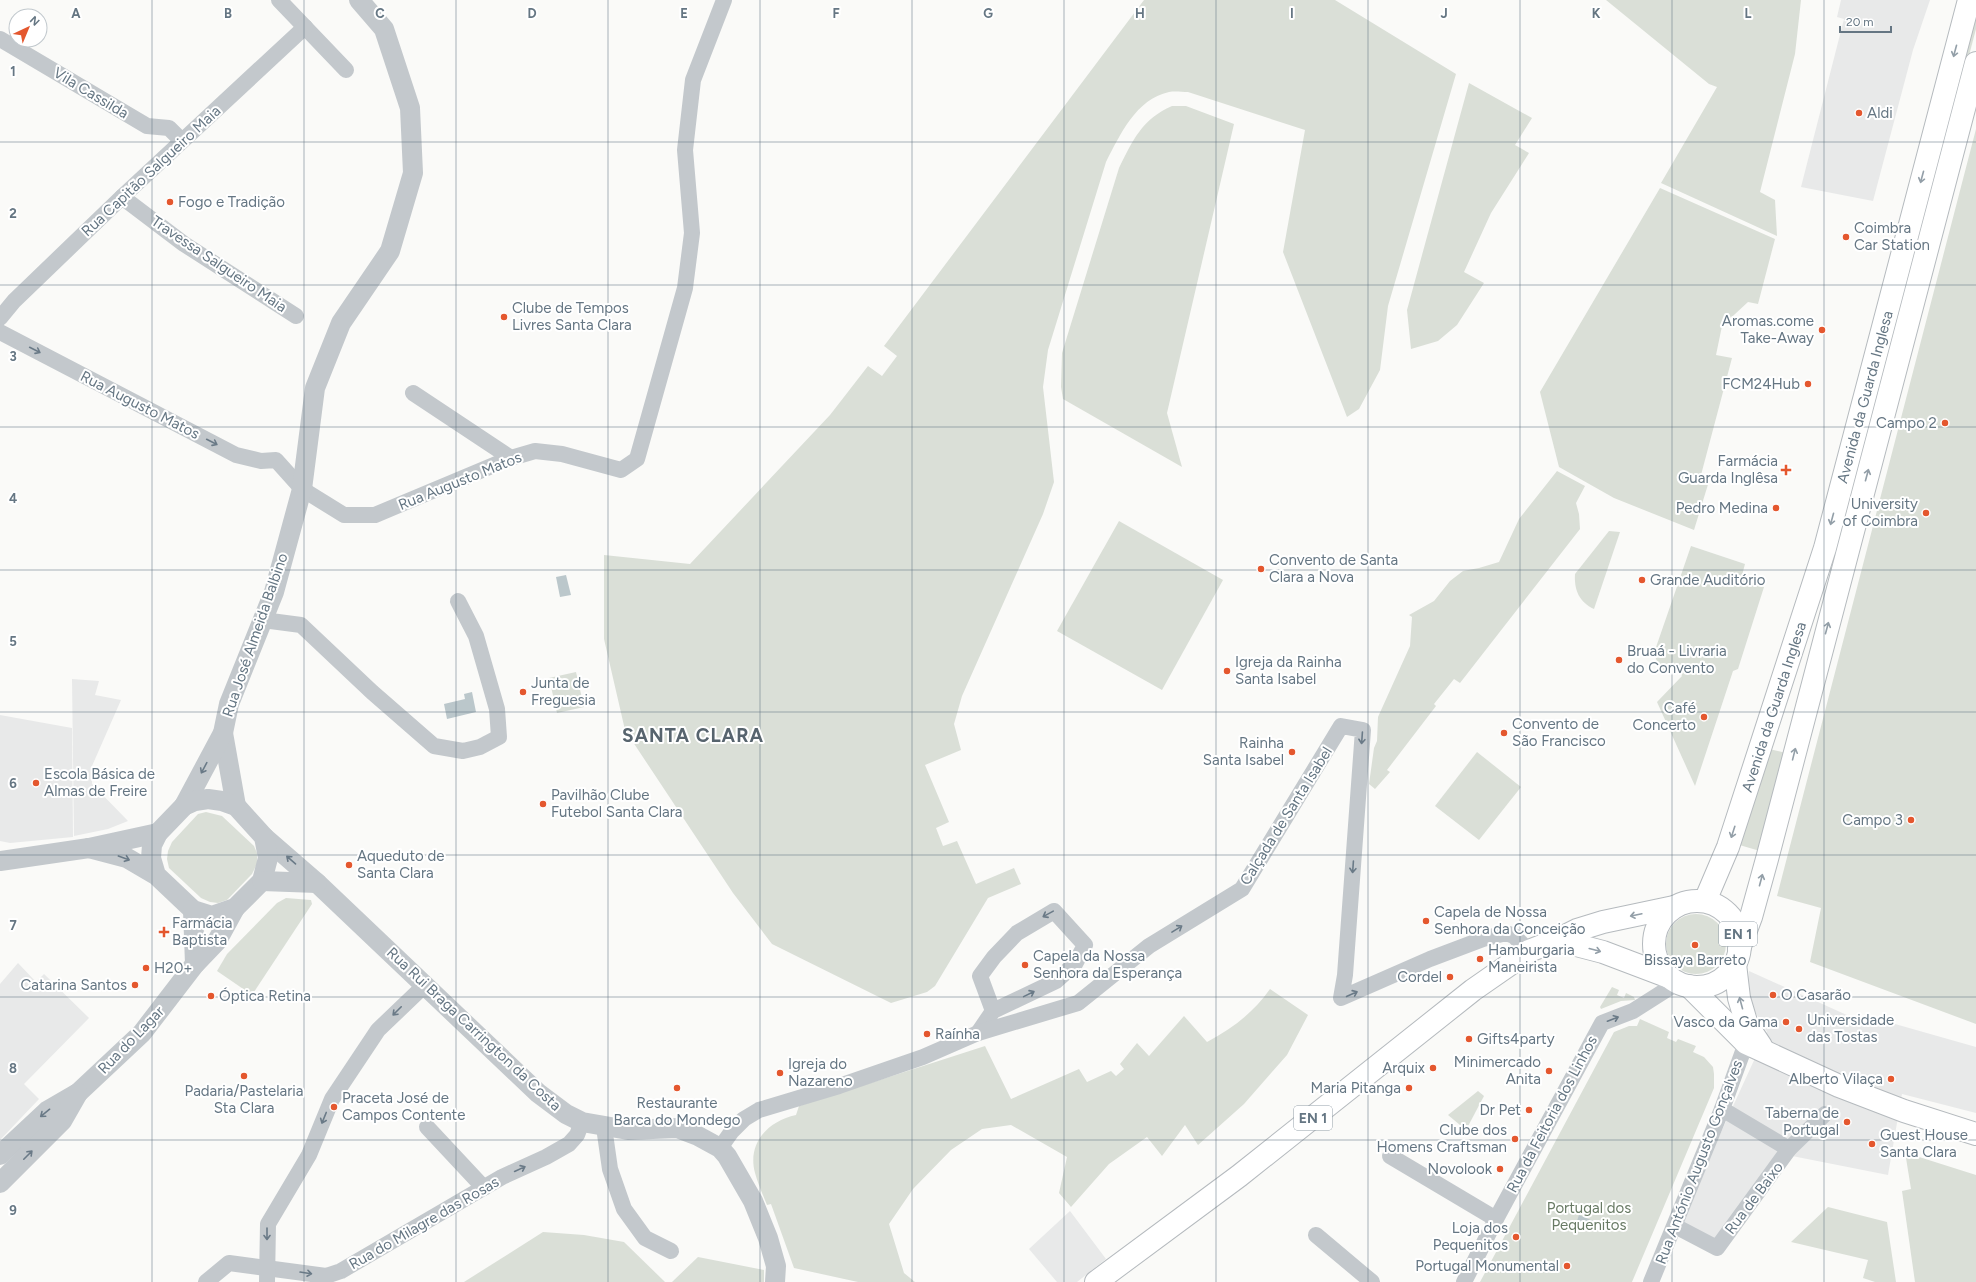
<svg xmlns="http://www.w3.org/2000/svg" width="1976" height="1282" viewBox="0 0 1976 1282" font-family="Figtree,sans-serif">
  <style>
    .built { fill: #e8e9e9 }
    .green { fill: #dadfd7 }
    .water { fill: #bbc7cb }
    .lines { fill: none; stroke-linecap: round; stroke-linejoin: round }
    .primary-casing { stroke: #b5babe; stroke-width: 24 }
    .minor { stroke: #c3c8cc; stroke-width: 16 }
    .tertiary { stroke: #c3c8cc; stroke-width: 20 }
    .primary { stroke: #fff; stroke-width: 22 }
    .oneway { stroke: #939fa8 }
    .oneway2 { stroke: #6a7a87 }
    .grid { fill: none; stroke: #657683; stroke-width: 1; stroke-opacity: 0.55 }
    .poi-dot { fill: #e4572e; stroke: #fff; stroke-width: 1.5 }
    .labels { text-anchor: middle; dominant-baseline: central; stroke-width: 4; stroke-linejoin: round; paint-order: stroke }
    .shield { fill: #fff; stroke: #939fa8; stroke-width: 1 }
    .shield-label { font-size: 14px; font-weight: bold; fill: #657683 }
    .street-label { font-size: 15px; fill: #657683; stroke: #fff }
    .poi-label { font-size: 15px; fill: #657683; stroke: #fff; text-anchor: start }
    .park-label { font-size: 15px; fill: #687a64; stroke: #fff }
    .district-label { font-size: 19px; font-weight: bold; letter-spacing: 1px; fill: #57646e; stroke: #fff }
    .grid-label { font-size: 13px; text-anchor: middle; font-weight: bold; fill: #657683; stroke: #fff; stroke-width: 4; stroke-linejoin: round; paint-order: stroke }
  </style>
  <rect width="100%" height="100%" fill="#fafaf8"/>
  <g class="built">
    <polygon points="1841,0 1930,0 1913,50 1873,201 1801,187 1844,19 1837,17"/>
    <polygon points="72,679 99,681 95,695 121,700 92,766 92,784 128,821 108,829 74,836"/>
    <polygon points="0,715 72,728 73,837 10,843 0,841"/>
    <polygon points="18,963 36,982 44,974 89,1018 24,1084 39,1099 0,1140 0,984"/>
    <polygon points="1749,971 1869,1025 1888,1022 1976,1047 1976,1113 1902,1094 1888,1175 1782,1154 1716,1244 1678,1226 1767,1032 1751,1005 1748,983"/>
    <polygon points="1070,1211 1106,1259 1077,1282 1057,1282 1029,1249"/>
  </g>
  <g class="green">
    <path d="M1144 0H1335L1456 74 1388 306 1380 370 1359 409 1347 417 1283 252 1305 130 1188 92C1182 92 1175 91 1169 92 1136 99 1120 135 1106 162L1048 350 1043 387 1054 482 1043 514 962 696 954 724 961 750 925 765 949 822 936 828 943 846 957 841 976 884 1014 868 1021 884 988 898 935 986 927 992 891 1003 772 944 733 893 625 730 604 639V555L690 564 830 415 868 366 882 376 897 356 884 346Z"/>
    <polygon points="1606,0 1801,0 1795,54 1760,192 1775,200 1777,236 1661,183 1717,87 1709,84"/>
    <polygon points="1976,6 1976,29 1839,548 1834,546"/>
    <polygon points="1469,83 1532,118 1515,145 1529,153 1491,213 1464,272 1484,283 1457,325 1438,341 1411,349 1407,310"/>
    <path d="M1172 106H1186L1234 124 1167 413 1182 467 1063 399 1061 387 1062 353 1119 168C1133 140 1142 119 1172 106Z"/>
    <polygon points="1976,129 1976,1024 1810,962 1821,908 1777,896"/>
    <polygon points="1660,188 1775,239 1758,304 1748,302 1722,326 1716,355 1732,358 1701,475 1710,478 1694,530 1614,498 1559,467 1540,392"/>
    <polygon points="1557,471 1585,486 1576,503 1579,514 1580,529 1460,683 1454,679 1434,704 1436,706 1387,770 1390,772 1375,789 1369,784 1374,748 1377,741 1378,717 1410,646 1412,617 1409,615 1434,601 1450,581 1463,571 1479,568 1499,562 1519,519"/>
    <polygon points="1119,521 1223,580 1162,690 1057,631"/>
    <path d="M1609 531 1620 532 1594 609C1579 602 1574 590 1575 574Z"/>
    <polygon points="1691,546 1745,564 1741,579 1764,587 1738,669 1733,671 1695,786 1657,702 1682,676 1673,662 1661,673 1654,653"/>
    <polygon points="576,672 584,707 557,713 549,678"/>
    <polygon points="1769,749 1786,753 1760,851 1736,844"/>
    <polygon points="1477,752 1521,787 1479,840 1435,806"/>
    <polygon points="206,812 222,816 254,846 257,853 257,864 252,874 227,900 218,903 210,902 201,898 169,868 167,859 168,851 172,842 198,814"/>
    <polygon points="286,898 311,900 312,904 252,995 217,971 227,954 277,903"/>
    <circle cx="1696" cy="944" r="30"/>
    <polygon points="1612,987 1619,990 1617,995 1624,998 1626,993 1634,997 1635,1000 1621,1001 1601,1009 1600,1007"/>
    <path d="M1270 989 1308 1015 1287 1055 1244 1104 1198 1145 1185 1125 1162 1156 1147 1137 1109 1164 1071 1207 1059 1193 1067 1157 1011 1125 982 1129 951 1150 913 1189 889 1224 904 1273 915 1282H858L794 1268 771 1204 767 1205C763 1195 758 1184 755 1173 747 1143 768 1121 796 1115L799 1106 985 1046 1011 1099 1079 1069 1087 1082 1111 1071 1116 1076 1124 1069 1120 1064 1137 1043 1149 1056 1184 1016 1207 1042C1233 1028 1253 1013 1270 989Z"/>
    <polygon points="1640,1019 1669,1032 1667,1038 1676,1042 1678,1039 1696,1046 1693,1052 1704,1057 1713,1067 1714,1074 1714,1088 1632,1282 1480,1282 1614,1032 1629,1026 1637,1026"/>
    <polygon points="1478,1091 1484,1096 1466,1130 1448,1115"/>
    <polygon points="1916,1156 1976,1175 1976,1282 1915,1282 1902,1191 1911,1189 1906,1158"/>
    <polygon points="1828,1207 1887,1222 1896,1282 1875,1282 1863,1278 1868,1260 1791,1242"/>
    <polygon points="543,1232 584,1235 624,1242 665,1282 464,1282"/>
    <polygon points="698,1257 764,1270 764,1282 672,1282"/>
  </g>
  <g class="water">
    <polygon points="566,575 571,595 560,597 556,577"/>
    <polygon points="472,692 476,712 447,719 444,704 465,699 464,694"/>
    <polygon points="1579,1215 1605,1226 1603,1232 1577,1221"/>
  </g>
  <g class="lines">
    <g class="primary-casing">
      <g id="primary">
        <polyline points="1705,901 1728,847 1825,548 1969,0"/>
        <circle cx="1697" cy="944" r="43"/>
        <polyline points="1557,940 1603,952 1669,977"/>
        <polyline points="1739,949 1751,917 1767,859 1976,63"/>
        <polyline points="1735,964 1739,998 1747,1025 1761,1046"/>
        <polyline points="1689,986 1746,1043 1839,1086 1904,1111 1976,1134"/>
        <polyline points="1096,1282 1239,1176 1473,990 1529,951 1557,940 1577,930 1603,922 1674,907"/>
      </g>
    </g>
    <g class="minor">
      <polyline points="279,0 346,70"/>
      <polyline points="0,39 147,126 169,128 182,141"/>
      <polyline points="122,197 184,244 296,316"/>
      <polyline points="0,318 14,301 122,197 305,27"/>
      <polyline points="0,332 236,455 261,461 276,460 302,489 344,515 375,515 511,458 535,451 562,454 621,470 637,459 685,288 692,233 685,150 693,80 724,0"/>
      <polyline points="413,393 511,458"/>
      <polyline points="263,620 301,625 372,692 434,746 463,751 480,747 499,737 497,709 476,636 458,601"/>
      <polyline points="978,1033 993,1011 1056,981 1075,964 1085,945 1054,911 1017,933 994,957 980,976 993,1011"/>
      <polyline points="1722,1109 1789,1149"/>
      <polyline points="427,1127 484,1188"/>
      <polyline points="604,1127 610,1169 624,1209 645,1238 671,1251"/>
      <polyline points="720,1148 732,1131 744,1119 759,1110 839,1086 923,1057 978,1033 1078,1003 1149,946 1242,889 1341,726 1363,730 1345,975 1341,998 1430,959 1483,939 1502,934 1509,934 1514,936 1529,951"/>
      <polyline points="1390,1156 1496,1219"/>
      <polyline points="1675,1226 1717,1248 1789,1149 1825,1114"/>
      <polyline points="1316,1235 1372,1282"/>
      <polyline points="206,1282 229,1263 326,1276 341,1271 502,1177 546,1157 569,1144 577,1135 582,1122"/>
      <polyline points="267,1282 268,1224 309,1155 332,1099 378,1030 425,985"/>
      <polyline points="1464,1282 1496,1219 1602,1023 1633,1011 1677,983"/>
      <polyline points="1651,1282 1722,1109 1746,1043"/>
    </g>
    <g class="tertiary">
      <polyline points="223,733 236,806"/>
      <polyline points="184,806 223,733 229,704 274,592 302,489 315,388 341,323 390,251 413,173 410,108 384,29 359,0"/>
      <polyline points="264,837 317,883 538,1093 566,1114 582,1122 628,1130 677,1128 698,1136 720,1148 727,1156 753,1201 768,1238 776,1266 775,1282"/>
      <polyline points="89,848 127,858 156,875 193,910 212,916 235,908 262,881 268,858 264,837 236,806 222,801 208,799 195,801 184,806 158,833 152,845 151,858 156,875"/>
      <polyline points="0,861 89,848 158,833"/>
      <polyline points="262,881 317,883"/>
      <polyline points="193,910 195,964"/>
      <polyline points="0,1155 47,1111 78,1093 142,1033 195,964 217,941 235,908"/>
      <polyline points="0,1183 62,1121 78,1093"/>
    </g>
    <use href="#primary" class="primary"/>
  </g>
  <defs><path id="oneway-shaft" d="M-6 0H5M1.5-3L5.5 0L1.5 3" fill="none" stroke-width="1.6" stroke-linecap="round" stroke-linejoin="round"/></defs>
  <g class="oneway">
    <use href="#oneway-shaft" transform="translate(1955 51) rotate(105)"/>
    <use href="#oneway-shaft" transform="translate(1922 177) rotate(105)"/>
    <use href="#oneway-shaft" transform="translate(1867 475) rotate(-75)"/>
    <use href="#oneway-shaft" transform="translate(1832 519) rotate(105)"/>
    <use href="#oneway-shaft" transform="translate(1827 628) rotate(-75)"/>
    <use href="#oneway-shaft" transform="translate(1794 754) rotate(-76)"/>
    <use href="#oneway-shaft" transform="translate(1733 832) rotate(108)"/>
    <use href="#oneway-shaft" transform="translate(1761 880) rotate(-75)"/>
    <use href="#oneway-shaft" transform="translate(1636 915) rotate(168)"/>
    <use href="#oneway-shaft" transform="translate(1595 950) rotate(15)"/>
    <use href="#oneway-shaft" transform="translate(1741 1003) rotate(-105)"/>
  </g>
  <g class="oneway2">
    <use href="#oneway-shaft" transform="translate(35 350) rotate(27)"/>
    <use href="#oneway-shaft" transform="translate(212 442) rotate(27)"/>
    <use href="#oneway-shaft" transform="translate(1362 738) rotate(94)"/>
    <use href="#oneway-shaft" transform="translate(204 768) rotate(118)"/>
    <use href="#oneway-shaft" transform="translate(124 858) rotate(20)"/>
    <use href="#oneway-shaft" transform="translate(291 860) rotate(-139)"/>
    <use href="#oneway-shaft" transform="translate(1353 867) rotate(94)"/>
    <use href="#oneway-shaft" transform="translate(1048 914) rotate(151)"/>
    <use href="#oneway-shaft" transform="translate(1177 929) rotate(-32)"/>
    <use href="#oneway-shaft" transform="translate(1029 994) rotate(-26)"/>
    <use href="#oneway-shaft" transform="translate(1352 994) rotate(-24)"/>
    <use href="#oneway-shaft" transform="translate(397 1011) rotate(135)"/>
    <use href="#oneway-shaft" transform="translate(1613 1019) rotate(-21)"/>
    <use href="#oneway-shaft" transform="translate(45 1113) rotate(141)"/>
    <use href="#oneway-shaft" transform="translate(324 1118) rotate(112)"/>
    <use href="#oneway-shaft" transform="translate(28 1155) rotate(-45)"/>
    <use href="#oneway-shaft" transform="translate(520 1169) rotate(-25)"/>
    <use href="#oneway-shaft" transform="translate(267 1234) rotate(90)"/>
    <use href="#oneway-shaft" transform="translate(306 1273) rotate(9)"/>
  </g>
  <path class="grid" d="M152 0V1282M304 0V1282M456 0V1282M608 0V1282M760 0V1282M912 0V1282M1064 0V1282M1216 0V1282M1368 0V1282M1520 0V1282M1672 0V1282M1824 0V1282M0 142H1976M0 285H1976M0 427H1976M0 570H1976M0 712H1976M0 855H1976M0 997H1976M0 1140H1976"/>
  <g class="poi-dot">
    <circle cx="1859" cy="113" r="4"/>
    <circle cx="170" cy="202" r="4"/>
    <circle cx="1846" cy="237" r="4"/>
    <circle cx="504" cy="317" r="4"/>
    <circle cx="1822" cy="330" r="4"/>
    <circle cx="1808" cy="384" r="4"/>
    <circle cx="1945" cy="423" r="4"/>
    <path d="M1784 464h4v4h4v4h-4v4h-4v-4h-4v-4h4z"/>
    <circle cx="1776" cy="508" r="4"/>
    <circle cx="1926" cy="513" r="4"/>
    <circle cx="1261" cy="569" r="4"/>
    <circle cx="1642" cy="580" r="4"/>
    <circle cx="1619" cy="660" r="4"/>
    <circle cx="1227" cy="671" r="4"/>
    <circle cx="523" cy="692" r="4"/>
    <circle cx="1704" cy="717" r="4"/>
    <circle cx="1504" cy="733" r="4"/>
    <circle cx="1292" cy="752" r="4"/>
    <circle cx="36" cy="783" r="4"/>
    <circle cx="543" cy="804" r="4"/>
    <circle cx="1911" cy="820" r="4"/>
    <circle cx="349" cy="865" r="4"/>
    <circle cx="1426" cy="921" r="4"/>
    <path d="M162 926h4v4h4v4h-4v4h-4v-4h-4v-4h4z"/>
    <circle cx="1695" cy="945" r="4"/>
    <circle cx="1480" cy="959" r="4"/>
    <circle cx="1025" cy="965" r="4"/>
    <circle cx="146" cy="968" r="4"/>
    <circle cx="1450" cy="977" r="4"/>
    <circle cx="135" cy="985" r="4"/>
    <circle cx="1773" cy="995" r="4"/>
    <circle cx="211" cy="996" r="4"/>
    <circle cx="1786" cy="1022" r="4"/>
    <circle cx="1799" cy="1029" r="4"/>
    <circle cx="927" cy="1034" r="4"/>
    <circle cx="1469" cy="1039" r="4"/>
    <circle cx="1433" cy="1068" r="4"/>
    <circle cx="1549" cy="1071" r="4"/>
    <circle cx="780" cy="1073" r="4"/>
    <circle cx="244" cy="1076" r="4"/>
    <circle cx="1891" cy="1079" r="4"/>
    <circle cx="677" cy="1088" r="4"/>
    <circle cx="1409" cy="1088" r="4"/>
    <circle cx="334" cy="1107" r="4"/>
    <circle cx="1529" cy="1110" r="4"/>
    <circle cx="1847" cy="1122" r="4"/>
    <circle cx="1515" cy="1139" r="4"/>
    <circle cx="1872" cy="1144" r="4"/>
    <circle cx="1500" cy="1169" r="4"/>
    <circle cx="1516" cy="1237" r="4"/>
    <circle cx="1567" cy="1266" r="4"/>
  </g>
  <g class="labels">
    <g class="shield">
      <rect x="1719" y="922" width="38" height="24" rx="3"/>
      <rect x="1294" y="1106" width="38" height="24" rx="3"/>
    </g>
    <g class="shield-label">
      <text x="1738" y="934">EN 1</text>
      <text x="1313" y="1118">EN 1</text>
    </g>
    <g class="street-label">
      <text transform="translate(91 93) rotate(31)">Vila Cassilda</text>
      <text transform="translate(151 171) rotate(-43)">Rua Capitão Salgueiro Maia</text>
      <text transform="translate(219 264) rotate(34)">Travessa Salgueiro Maia</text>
      <text transform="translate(1865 397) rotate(-75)">Avenida da Guarda Inglesa</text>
      <text transform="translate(140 405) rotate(27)">Rua Augusto Matos</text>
      <text transform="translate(460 481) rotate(-22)">Rua Augusto Matos</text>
      <text transform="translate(255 635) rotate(-71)">Rua José Almeida Balbino</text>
      <text transform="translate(1774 707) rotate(-72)">Avenida da Guarda Inglesa</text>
      <text transform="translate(1286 816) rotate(-58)">Calçada de Santa Isabel</text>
      <text transform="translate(474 1029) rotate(43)">Rua Rui Braga Carrington da Costa</text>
      <text transform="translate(131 1040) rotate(-46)">Rua do Lagar</text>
      <text transform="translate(1552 1114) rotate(-62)">Rua da Feitoria dos Linhos</text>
      <text transform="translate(1699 1162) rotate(-69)">Rua António Augusto Gonçalves</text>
      <text transform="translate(1754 1198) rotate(-53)">Rua de Baixo</text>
      <text transform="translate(424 1223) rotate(-30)">Rua do Milagre das Rosas</text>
    </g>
    <g class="poi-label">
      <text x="1867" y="113">Aldi</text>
      <text x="178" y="202">Fogo e Tradição</text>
      <text x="1854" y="228">Coimbra<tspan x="1854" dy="17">Car Station</tspan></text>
      <text x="512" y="308">Clube de Tempos<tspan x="512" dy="17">Livres Santa Clara</tspan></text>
      <text x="1814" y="321" text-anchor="end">Aromas.come<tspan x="1814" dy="17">Take-Away</tspan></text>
      <text x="1800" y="384" text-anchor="end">FCM24Hub</text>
      <text x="1937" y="423" text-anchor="end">Campo 2</text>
      <text x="1778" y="461" text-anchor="end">Farmácia<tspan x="1778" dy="17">Guarda Inglêsa</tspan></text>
      <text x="1918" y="504" text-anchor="end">University<tspan x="1918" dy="17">of Coimbra</tspan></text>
      <text x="1768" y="508" text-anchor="end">Pedro Medina</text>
      <text x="1269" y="560">Convento de Santa<tspan x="1269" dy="17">Clara a Nova</tspan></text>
      <text x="1650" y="580">Grande Auditório</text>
      <text x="1627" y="651">Bruaá - Livraria<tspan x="1627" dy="17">do Convento</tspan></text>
      <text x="1235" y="662">Igreja da Rainha<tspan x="1235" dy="17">Santa Isabel</tspan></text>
      <text x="531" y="683">Junta de<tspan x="531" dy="17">Freguesia</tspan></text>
      <text x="1696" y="708" text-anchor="end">Café<tspan x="1696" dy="17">Concerto</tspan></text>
      <text x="1512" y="724">Convento de<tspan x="1512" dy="17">São Francisco</tspan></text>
      <text x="1284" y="743" text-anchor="end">Rainha<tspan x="1284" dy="17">Santa Isabel</tspan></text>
      <text x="44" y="774">Escola Básica de<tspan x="44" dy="17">Almas de Freire</tspan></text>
      <text x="551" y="795">Pavilhão Clube<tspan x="551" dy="17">Futebol Santa Clara</tspan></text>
      <text x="1903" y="820" text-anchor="end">Campo 3</text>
      <text x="357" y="856">Aqueduto de<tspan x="357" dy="17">Santa Clara</tspan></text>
      <text x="1434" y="912">Capela de Nossa<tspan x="1434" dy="17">Senhora da Conceição</tspan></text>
      <text x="172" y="923">Farmácia<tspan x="172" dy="17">Baptista</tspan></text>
      <text x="1488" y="950">Hamburgaria<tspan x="1488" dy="17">Maneirista</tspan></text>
      <text x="1033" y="956">Capela da Nossa<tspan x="1033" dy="17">Senhora da Esperança</tspan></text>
      <text x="1695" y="960" text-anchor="middle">Bissaya Barreto</text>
      <text x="154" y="968">H20+</text>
      <text x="1442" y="977" text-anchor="end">Cordel</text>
      <text x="127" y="985" text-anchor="end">Catarina Santos</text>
      <text x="1781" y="995">O Casarão</text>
      <text x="219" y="996">Óptica Retina</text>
      <text x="1807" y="1020">Universidade<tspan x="1807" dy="17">das Tostas</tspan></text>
      <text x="1778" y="1022" text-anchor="end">Vasco da Gama</text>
      <text x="935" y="1034">Raínha</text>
      <text x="1477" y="1039">Gifts4party</text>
      <text x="1541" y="1062" text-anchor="end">Minimercado<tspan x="1541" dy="17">Anita</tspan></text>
      <text x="788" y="1064">Igreja do<tspan x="788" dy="17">Nazareno</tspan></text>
      <text x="1425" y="1068" text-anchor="end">Arquix</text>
      <text x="1883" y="1079" text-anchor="end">Alberto Vilaça</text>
      <text x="1401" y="1088" text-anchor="end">Maria Pitanga</text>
      <text x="244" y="1091" text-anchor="middle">Padaria/Pastelaria<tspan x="244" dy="17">Sta Clara</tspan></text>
      <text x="342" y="1098">Praceta José de<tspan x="342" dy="17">Campos Contente</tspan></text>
      <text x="677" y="1103" text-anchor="middle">Restaurante<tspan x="677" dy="17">Barca do Mondego</tspan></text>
      <text x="1521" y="1110" text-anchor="end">Dr Pet</text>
      <text x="1839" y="1113" text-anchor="end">Taberna de<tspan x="1839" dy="17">Portugal</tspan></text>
      <text x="1507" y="1130" text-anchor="end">Clube dos<tspan x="1507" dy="17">Homens Craftsman</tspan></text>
      <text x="1880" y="1135">Guest House<tspan x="1880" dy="17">Santa Clara</tspan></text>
      <text x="1492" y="1169" text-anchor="end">Novolook</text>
      <text x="1508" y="1228" text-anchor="end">Loja dos<tspan x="1508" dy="17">Pequenitos</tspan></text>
      <text x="1559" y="1266" text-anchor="end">Portugal Monumental</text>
    </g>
    <g class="park-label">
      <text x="1589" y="1208">Portugal dos<tspan x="1589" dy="17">Pequenitos</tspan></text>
    </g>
    <g class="district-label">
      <text x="693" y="735">SANTA CLARA</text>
    </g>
  </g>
  <g class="grid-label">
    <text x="76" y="18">A</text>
    <text x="228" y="18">B</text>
    <text x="380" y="18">C</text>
    <text x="532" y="18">D</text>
    <text x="684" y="18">E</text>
    <text x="836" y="18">F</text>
    <text x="988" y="18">G</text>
    <text x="1140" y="18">H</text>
    <text x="1292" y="18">I</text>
    <text x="1444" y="18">J</text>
    <text x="1596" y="18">K</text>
    <text x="1748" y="18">L</text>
    <text x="13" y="76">1</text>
    <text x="13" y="218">2</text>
    <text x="13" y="361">3</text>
    <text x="13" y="503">4</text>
    <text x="13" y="646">5</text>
    <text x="13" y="788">6</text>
    <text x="13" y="930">7</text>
    <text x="13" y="1073">8</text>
    <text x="13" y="1215">9</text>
  </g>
  <g transform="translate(28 28) rotate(44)"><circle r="19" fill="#ffffff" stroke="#c1c8cd"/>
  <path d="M0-3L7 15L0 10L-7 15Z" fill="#e4572e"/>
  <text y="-6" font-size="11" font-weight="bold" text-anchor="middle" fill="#657683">N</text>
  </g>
  <path d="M1840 26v6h51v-6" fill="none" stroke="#657683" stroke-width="2"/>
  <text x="1846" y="26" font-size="12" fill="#657683" stroke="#ffffff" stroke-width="3" paint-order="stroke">20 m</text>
</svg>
